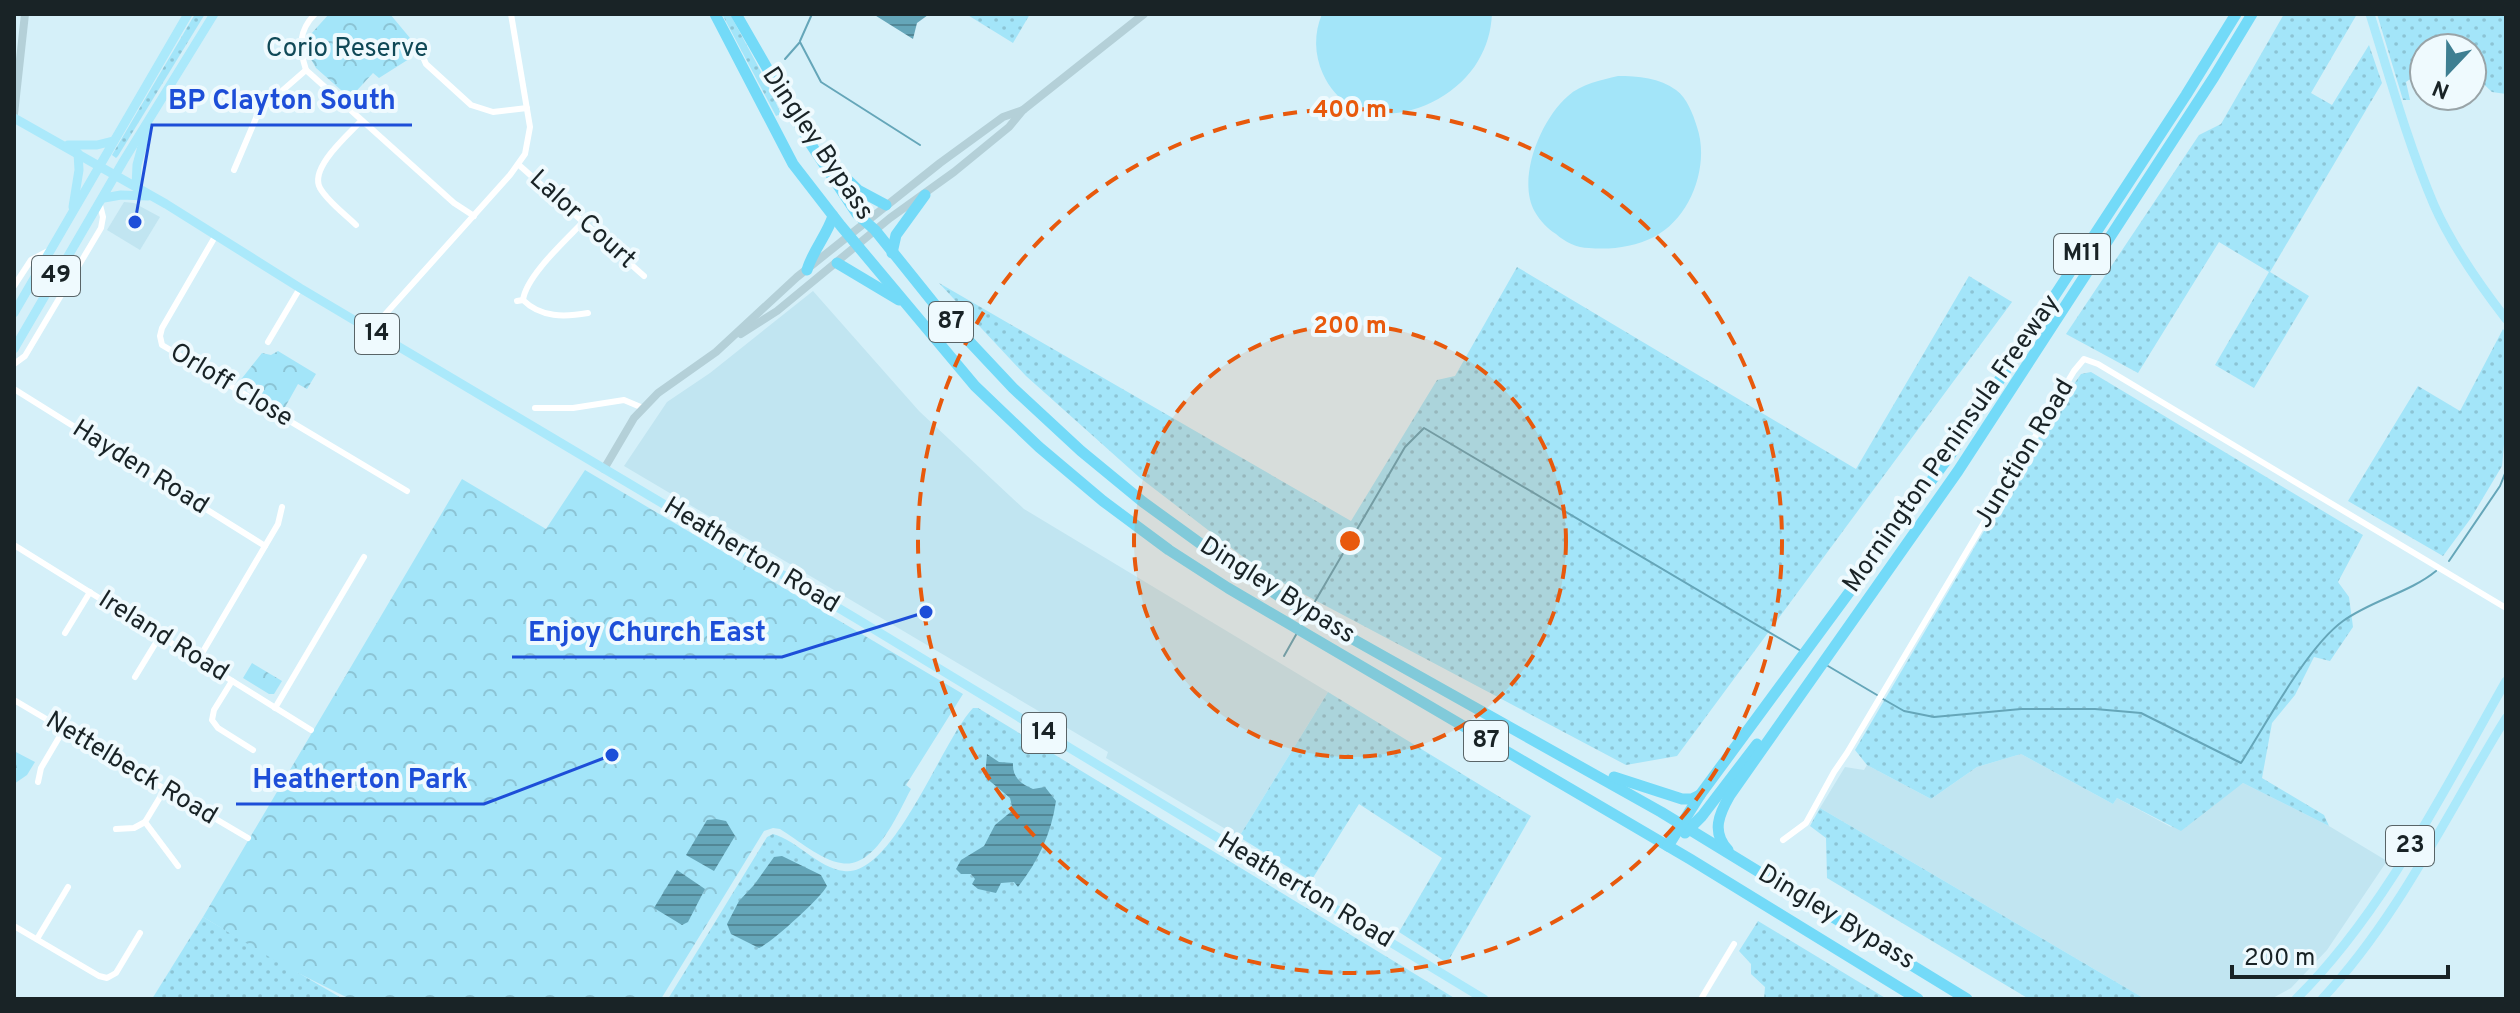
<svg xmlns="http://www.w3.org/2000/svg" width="2520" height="1013" viewBox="0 0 2520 1013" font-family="Overpass,sans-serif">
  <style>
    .built { fill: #c1e5f1 }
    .grass { fill: url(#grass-dots) }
    .park { fill: url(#park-crowns) }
    .pitch { fill: #a3e5f9 }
    .water { fill: url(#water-rules) }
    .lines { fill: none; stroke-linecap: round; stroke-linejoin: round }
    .stream { stroke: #65a6b9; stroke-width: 2 }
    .street { stroke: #fff; stroke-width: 6 }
    .secondary { stroke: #b4d0d8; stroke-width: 8 }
    .primary { stroke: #abe9fb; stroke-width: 9 }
    .highway { stroke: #73daf8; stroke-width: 11 }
    .ring { fill: none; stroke: #e8590c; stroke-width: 4; stroke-dasharray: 14 10 }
    .labels { text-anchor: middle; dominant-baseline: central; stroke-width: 8; stroke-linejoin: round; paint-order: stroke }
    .shield { fill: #effafe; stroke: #596467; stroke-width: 2 }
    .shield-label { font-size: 24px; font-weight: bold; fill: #192326 }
    .park-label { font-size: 26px; fill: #104957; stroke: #effafe }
    .street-label { font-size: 26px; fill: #192326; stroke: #effafe }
    .centre { fill: #e8590c; stroke: #effafe; stroke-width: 4 }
    .ring-label { font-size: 24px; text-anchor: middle; font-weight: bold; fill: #e8590c; stroke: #effafe; stroke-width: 8; stroke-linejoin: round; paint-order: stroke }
    .leader { fill: none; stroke: #1d4ed8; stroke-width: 3 }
    .callout-dot { fill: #1d4ed8; stroke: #effafe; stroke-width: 3 }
    .callout-label { font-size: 28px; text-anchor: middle; font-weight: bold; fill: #1d4ed8; stroke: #effafe; stroke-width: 8; stroke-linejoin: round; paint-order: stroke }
  </style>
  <defs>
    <pattern id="grass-dots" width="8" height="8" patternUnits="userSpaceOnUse" patternTransform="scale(2)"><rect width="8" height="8" fill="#a3e5f9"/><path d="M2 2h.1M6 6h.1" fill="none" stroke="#8cc4d5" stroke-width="1.8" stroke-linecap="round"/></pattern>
    <pattern id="park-crowns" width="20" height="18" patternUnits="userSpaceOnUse" patternTransform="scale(2)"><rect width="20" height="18" fill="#a3e5f9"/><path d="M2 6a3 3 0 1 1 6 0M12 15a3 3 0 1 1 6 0" fill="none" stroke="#8cc4d5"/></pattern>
    <pattern id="water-rules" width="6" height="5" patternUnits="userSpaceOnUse" patternTransform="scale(2)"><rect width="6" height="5" fill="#65a6b9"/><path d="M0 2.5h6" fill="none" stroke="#528796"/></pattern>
  </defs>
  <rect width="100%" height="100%" fill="#d5f0f9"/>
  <g class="built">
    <polygon points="124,202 134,203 160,217 140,250 107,230"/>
    <polygon points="813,291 919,411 1024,509 1328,692 1239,837 1106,758 1108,752 624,466 667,402 710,373"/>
    <polygon points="2021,754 2113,804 2117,798 2171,827 2243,783 2329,826 2387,861 2327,950 2291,988 2271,999 2145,999 1820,808 1845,767 1864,770 1867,765 1931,799 1977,767"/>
  </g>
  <g class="grass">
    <polygon points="195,14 205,14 118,156 116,158 112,155"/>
    <polygon points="722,14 730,14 766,81 781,114 776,116"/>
    <polygon points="966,14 1030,14 1013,43"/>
    <polygon points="2284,14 2357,14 2311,93 2332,105 2369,45 2382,83 2270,272 2309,296 2254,388 2215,365 2269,272 2219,242 2138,373 2066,334 2199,135 2221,124"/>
    <polygon points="2377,14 2506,14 2506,94 2492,92 2472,73 2472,48 2424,48 2424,69 2406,82 2410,100 2403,100"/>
    <polygon points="1517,267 1856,469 1969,276 2012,302 1677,756 1626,765 1264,573 1139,477 1026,376 939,283 1351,521 1437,380 1455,376"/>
    <polygon points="2503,329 2506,333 2506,423 2502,466 2471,518 2443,556 2348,501 2418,386 2460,411"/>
    <polygon points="2091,372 2363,535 2338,582 2349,597 2353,627 2330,661 2314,657 2295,695 2272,723 2262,778 2324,815 2329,826 2243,783 2181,831 2117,798 2113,804 2021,754 1977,767 1931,799 1867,765 1855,750 2053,414 2081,374"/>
    <polygon points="1328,692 1531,816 1447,963 1399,932 1442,858 1359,804 1311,881 1239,837"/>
    <path d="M973 708H978L1456 999H668L767 837 773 834C798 841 818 868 844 871 893 878 942 740 973 708Z"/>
    <polygon points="1820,808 2145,999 2029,999 1827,878 1826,838 1810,826"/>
    <polygon points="203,917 343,999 152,999"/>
    <polygon points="1758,921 1887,999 1764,999 1765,987 1751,974 1751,964 1739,951"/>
  </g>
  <g class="park">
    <polygon points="329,14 390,14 410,38 405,49 409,59 379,78 373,73 350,98 316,68 308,54 311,34"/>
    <polygon points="278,351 316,374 307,389 298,384 284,409 239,382 262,353 271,355"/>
    <path d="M585 470 963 694 906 785 911 789C898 813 875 870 841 863 821 860 798 840 780 829L773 828 764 831 661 999H350L286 967 203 917 462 479 546 529Z"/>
    <polygon points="252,663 282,681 274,694 269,694 243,678"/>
    <polygon points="14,751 35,762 27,775 14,784"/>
  </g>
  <g class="pitch">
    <path d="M1322 14H1492C1491 31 1487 46 1478 61 1447 114 1353 141 1323 74 1314 54 1314 33 1322 14Z"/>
    <path d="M1618 76C1638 76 1660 78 1676 90 1687 98 1693 114 1697 127 1710 165 1691 218 1654 237 1634 247 1611 250 1589 248 1577 248 1565 242 1556 234 1548 229 1540 221 1535 212 1516 179 1541 119 1568 96 1581 84 1601 80 1618 76Z"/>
  </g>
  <g class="water">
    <polygon points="873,14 927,14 928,15 917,23 913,39"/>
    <path d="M987 754 999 762 1013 763C1012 777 1021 784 1033 789L1045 787 1056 801C1051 835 1038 861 1018 887L1014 882 1001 883 996 893 978 889 972 884 975 879 971 874H961L956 869 961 860 984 846 995 825 1013 810 1010 798 985 777Z"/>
    <polygon points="716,819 726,821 735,836 714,871 686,855 707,820"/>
    <path d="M782 856 821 875 827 886C820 899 771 943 759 948L731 934 727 924 739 901 754 885 774 857Z"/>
    <polygon points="677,870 705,889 688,922 682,925 654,908"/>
  </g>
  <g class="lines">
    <g class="stream">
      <polyline points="800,41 812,14"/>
      <polyline points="785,59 800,42 821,82 920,145"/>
      <polyline points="2449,561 2500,486 2506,471"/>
      <polyline points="1310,610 1405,447 1424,428 1801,651"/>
      <polyline points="1284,656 1297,633"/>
      <polyline points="1828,666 1877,695"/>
      <path d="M1883 699 1904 711 1934 717 2021 709H2095L2141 713 2241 763C2266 724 2307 647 2343 621 2372 600 2409 593 2436 571"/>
    </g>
    <g class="street">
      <path d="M315 14C298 31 299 48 306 70L454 203 474 216"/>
      <polyline points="419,48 426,64 471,105 493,112 527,108"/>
      <polyline points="519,165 644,276"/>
      <polyline points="234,170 259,111 306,70"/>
      <path d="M356 225C345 214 328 202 320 188 309 168 348 135 361 121"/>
      <polyline points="216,235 162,328 160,336 162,345 407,491"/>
      <polyline points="14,286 31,260 50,250"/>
      <path d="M523 300C526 276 566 240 583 222"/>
      <path d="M517 301 523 300C541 318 565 317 588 313"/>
      <polyline points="373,331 381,319 510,175 525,154 530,127 511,14"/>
      <polyline points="268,342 300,288"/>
      <polyline points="14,364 25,356 101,228 103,217 100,205"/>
      <polyline points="14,389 265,546"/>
      <polyline points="535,408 573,408 624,400 643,408"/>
      <polyline points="14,545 311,730"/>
      <polyline points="65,633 90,592"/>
      <polyline points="198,660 278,524 282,507"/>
      <polyline points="135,677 160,636"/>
      <polyline points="232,681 214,710 212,720 218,728 253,750"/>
      <polyline points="14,700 248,838"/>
      <polyline points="275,708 364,557"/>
      <polyline points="38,782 41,768 64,729"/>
      <polyline points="165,789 145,822 178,866"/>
      <polyline points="116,829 134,828 145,822"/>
      <polyline points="1783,840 1806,823 1834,772 1847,753 2074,371 2084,359 2098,364 2506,608"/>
      <polyline points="14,926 99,976 107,978 116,973 140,933"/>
      <polyline points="37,939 68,887"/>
      <polyline points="1701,999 1734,944"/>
    </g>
    <g class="secondary">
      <polyline points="14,114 25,14"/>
      <polyline points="741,334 777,311 890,218 954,172 1009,127 1023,110 1144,14"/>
      <polyline points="604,469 634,418 658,393 716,352 797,277 940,163 1003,117 1023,110"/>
    </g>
    <g class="primary">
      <path d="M2370 14C2390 78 2408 144 2434 205 2452 246 2479 284 2506 319"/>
      <polyline points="14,118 166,204 300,288 857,619 1484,999"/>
      <polyline points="68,145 97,145 113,141"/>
      <polyline points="136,186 137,165 147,128"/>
      <polyline points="104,198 121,195 148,196"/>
      <polyline points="73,207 79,170 78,153"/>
      <polyline points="14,313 188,14"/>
      <polyline points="14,349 124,160 214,14"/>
      <path d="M2296 999C2384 912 2445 788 2506 681"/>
      <path d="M2322 999C2399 917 2447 813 2506 718"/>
    </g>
    <g class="highway">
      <polyline points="715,14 793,164 841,226 975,386 1039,447 1103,501 1169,550 1228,588 1690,859 1918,999"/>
      <polyline points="736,14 810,143 857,214 875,230 936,306 1013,388 1081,451 1143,502 1223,560 1301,610 1661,812 1967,999"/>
      <polyline points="830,163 858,190 886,205"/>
      <polyline points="892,253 896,235 925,195"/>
      <polyline points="837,263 899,300"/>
      <path d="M807 270C813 250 827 235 833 216"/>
      <polyline points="1614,777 1682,799 1692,799 1700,795"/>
      <polyline points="1685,833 1702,816 1757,744"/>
      <polyline points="1668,846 1700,795 1951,454 2186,95 2236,14"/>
      <path d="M1728 850C1711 832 1719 814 1730 795L1958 471 2214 77 2252 14"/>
    </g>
  </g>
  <circle cx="1350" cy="541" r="216" fill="#e8590c" fill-opacity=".12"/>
  <g class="ring">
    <circle cx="1350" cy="541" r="216"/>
    <circle cx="1350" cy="541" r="432"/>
  </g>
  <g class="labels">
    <g class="shield">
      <rect x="2054" y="234" width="56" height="40" rx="6"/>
      <rect x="32" y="256" width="48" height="40" rx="6"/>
      <rect x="929" y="302" width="44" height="40" rx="6"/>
      <rect x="355" y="314" width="44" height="40" rx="6"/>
      <rect x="1022" y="713" width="44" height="40" rx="6"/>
      <rect x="1464" y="721" width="44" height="40" rx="6"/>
      <rect x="2386" y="826" width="48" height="40" rx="6"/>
    </g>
    <g class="shield-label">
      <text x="2082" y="254">M11</text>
      <text x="56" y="276">49</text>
      <text x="951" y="322">87</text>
      <text x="377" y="334">14</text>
      <text x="1044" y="733">14</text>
      <text x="1486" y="741">87</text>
      <text x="2410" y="846">23</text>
    </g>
    <g class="park-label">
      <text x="347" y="49">Corio Reserve</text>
    </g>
    <g class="street-label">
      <text transform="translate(817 144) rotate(56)">Dingley Bypass</text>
      <text transform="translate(582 220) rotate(42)">Lalor Court</text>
      <text transform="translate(231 386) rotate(31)">Orloff Close</text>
      <text transform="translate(1952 444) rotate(-55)">Mornington Peninsula Freeway</text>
      <text transform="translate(2025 454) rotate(-59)">Junction Road</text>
      <text transform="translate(140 468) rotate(32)">Hayden Road</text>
      <text transform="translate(751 556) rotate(31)">Heatherton Road</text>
      <text transform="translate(1277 591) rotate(32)">Dingley Bypass</text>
      <text transform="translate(163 637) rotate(32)">Ireland Road</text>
      <text transform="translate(131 769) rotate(31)">Nettelbeck Road</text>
      <text transform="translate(1305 891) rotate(31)">Heatherton Road</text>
      <text transform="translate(1836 918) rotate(31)">Dingley Bypass</text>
    </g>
  </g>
  <circle cx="1350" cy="541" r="12" class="centre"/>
  <g class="ring-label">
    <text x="1350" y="117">400 m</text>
    <text x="1350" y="333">200 m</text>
  </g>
  <path class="leader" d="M135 222L152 125H412M926 612L782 657H512M612 755L484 804H236"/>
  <g class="callout-dot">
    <circle cx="135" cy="222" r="8"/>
    <circle cx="926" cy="612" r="8"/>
    <circle cx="612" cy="755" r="8"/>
  </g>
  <g class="callout-label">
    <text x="282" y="109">BP Clayton South</text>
    <text x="647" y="641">Enjoy Church East</text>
    <text x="360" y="788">Heatherton Park</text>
  </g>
  <rect width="2520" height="1013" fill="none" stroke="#192326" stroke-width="32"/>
  <g transform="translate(2448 72) rotate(202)"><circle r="38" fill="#effafe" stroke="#99a4a8" stroke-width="2"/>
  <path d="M0-6L14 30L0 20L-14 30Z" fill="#3e7f92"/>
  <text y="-12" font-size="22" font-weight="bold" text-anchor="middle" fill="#192326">N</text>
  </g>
  <path d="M2232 965v12h216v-12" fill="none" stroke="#192326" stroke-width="4"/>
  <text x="2244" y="965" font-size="24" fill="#192326" stroke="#effafe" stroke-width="6" paint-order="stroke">200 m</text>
</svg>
